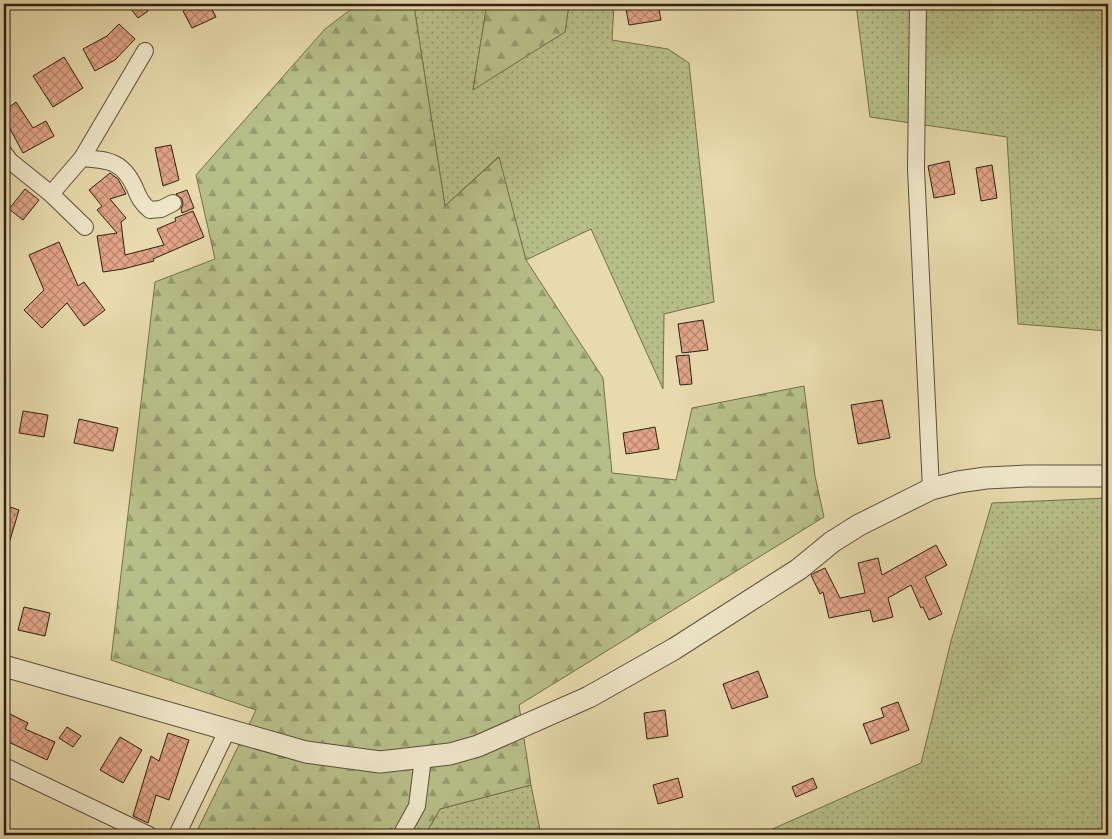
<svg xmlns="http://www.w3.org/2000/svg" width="1112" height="839" viewBox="0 0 1112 839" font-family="'IM FELL French Canon',serif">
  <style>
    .grass { fill: url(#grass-dots); stroke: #72704e }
    .forest { fill: url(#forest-firs); stroke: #72704e }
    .building { fill: url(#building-cross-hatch); stroke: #2e2115 }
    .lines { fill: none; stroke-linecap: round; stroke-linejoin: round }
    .minor-casing { stroke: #5c4f3b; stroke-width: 18 }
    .tertiary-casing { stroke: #5c4f3b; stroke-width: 23 }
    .minor { stroke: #efe7c9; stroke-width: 16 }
    .tertiary { stroke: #efe7c9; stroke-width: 21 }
  </style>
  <defs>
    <pattern id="grass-dots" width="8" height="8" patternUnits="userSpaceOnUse" patternTransform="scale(1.25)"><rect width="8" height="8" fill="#b7bf88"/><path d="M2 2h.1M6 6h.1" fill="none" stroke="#959b6e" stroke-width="1.8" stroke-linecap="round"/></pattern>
    <pattern id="forest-firs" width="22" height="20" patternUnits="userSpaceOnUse" patternTransform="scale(1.25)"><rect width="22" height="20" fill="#b7bf88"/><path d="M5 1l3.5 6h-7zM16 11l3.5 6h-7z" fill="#959b6e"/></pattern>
    <pattern id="building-cross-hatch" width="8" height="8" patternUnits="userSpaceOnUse" patternTransform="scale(1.25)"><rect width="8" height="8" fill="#e1a487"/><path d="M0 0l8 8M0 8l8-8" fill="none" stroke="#b7856d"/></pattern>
  </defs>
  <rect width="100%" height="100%" fill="#e7daac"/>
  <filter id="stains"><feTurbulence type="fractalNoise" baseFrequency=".004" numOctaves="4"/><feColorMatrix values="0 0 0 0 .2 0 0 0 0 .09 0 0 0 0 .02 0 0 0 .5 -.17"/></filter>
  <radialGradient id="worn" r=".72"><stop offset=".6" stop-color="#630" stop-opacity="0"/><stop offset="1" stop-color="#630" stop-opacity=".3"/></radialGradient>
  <g class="grass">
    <polygon points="424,4 487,4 473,89 565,32 569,4 614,4 612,40 668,49 689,63 714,302 664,314 663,389 591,229 526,260 498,157 445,206 414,6"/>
    <polygon points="856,4 1108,4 1108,331 1018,324 1007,137 870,117"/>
    <polygon points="1108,498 1108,835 759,835 921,763 951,641 992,503"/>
    <polygon points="531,785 541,835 425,835 440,809"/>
  </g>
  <g class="forest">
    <polygon points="358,4 424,4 414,6 445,206 499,157 526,260 603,378 612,473 676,480 692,408 804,386 815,476 824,517 519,705 531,785 440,809 425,835 195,835 256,710 111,660 155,282 215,259 196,175 325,29"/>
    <polygon points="487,4 569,4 565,32 473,90"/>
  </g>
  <g class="building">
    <polygon points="127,4 142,4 148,11 138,18"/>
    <polygon points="198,4 209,4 216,17 192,28 183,11"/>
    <polygon points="625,4 658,4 661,20 629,25"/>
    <polygon points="119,24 135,39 115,60 95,71 83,49 107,36"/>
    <polygon points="64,57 83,88 53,107 33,76"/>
    <polygon points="16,102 33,128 46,121 54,136 23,153 8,125 4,128 4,111"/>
    <polygon points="171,145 179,180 163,186 155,148"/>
    <polygon points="949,161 955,194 934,198 928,166"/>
    <polygon points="992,165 997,198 981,201 976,168"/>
    <polygon points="110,173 118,179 126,194 110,199 126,218 121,222 125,255 164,245 157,229 176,221 175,218 193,211 204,237 153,259 154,261 123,269 103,272 97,236 117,233 97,210 102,206 89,190"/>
    <polygon points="25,189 39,200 23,220 9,209"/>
    <polygon points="187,190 194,208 182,213 181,209 183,204 182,199 176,194"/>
    <polygon points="59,242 78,286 84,282 105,310 84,326 67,303 42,328 24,310 44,290 29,255"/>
    <polygon points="703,320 708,350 682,353 678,324"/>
    <polygon points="689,355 692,384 680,385 676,356"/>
    <polygon points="882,400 890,438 858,444 851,405"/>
    <polygon points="23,411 48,415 44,437 19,433"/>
    <polygon points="79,419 118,428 113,451 74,443"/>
    <polygon points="655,427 659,449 626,454 623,433"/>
    <polygon points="4,505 19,510 7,550 4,550"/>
    <polygon points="936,545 947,565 925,577 942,614 929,620 923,607 921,608 911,585 888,598 893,617 873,622 870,610 829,618 823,592 820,594 811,575 814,573 825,568 840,598 865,593 858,563 878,558 882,575"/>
    <polygon points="24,607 50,613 45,636 18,630"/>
    <polygon points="758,671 768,697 732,709 723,684"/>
    <polygon points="898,702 909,730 871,744 863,724 884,717 881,708"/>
    <polygon points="665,710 668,736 647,739 644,713"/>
    <polygon points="4,711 28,723 25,729 55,742 47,760 4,740"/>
    <polygon points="67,727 81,736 73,747 59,738"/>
    <polygon points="168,733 189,740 169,800 156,795 148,823 133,816 151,756 159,761"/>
    <polygon points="120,737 142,750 123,783 100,770"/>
    <polygon points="678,778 683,797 658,804 653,785"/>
    <polygon points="813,778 817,788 796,797 792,787"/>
  </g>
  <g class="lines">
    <g class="minor-casing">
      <g id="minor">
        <polyline points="918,4 916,169 931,489"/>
        <polyline points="4,153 10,161 51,194 85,227"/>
        <path d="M82 158C109 160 123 161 135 188 139 198 142 204 150 210L161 209 173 203"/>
        <polyline points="51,194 82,158 145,51"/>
        <polyline points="4,766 149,835"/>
        <polyline points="177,835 227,731"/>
        <polyline points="401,835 417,806 423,758"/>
      </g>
    </g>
    <g class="tertiary-casing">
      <polyline id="tertiary" points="4,666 306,752 380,762 450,754 478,746 589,697 674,649 799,569 832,542 859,525 931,489 958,482 986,478 1027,476 1108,476"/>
    </g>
    <use href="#minor" class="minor"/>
    <use href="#tertiary" class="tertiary"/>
  </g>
  <rect width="1112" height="839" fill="none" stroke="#e7daac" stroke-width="20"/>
  <rect x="5" y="5" width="1102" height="829" fill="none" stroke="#2e2115" stroke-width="2.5"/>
  <rect x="10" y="10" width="1092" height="819" fill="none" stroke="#2e2115"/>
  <rect width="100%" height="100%" filter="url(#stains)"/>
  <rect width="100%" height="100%" fill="url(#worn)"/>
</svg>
